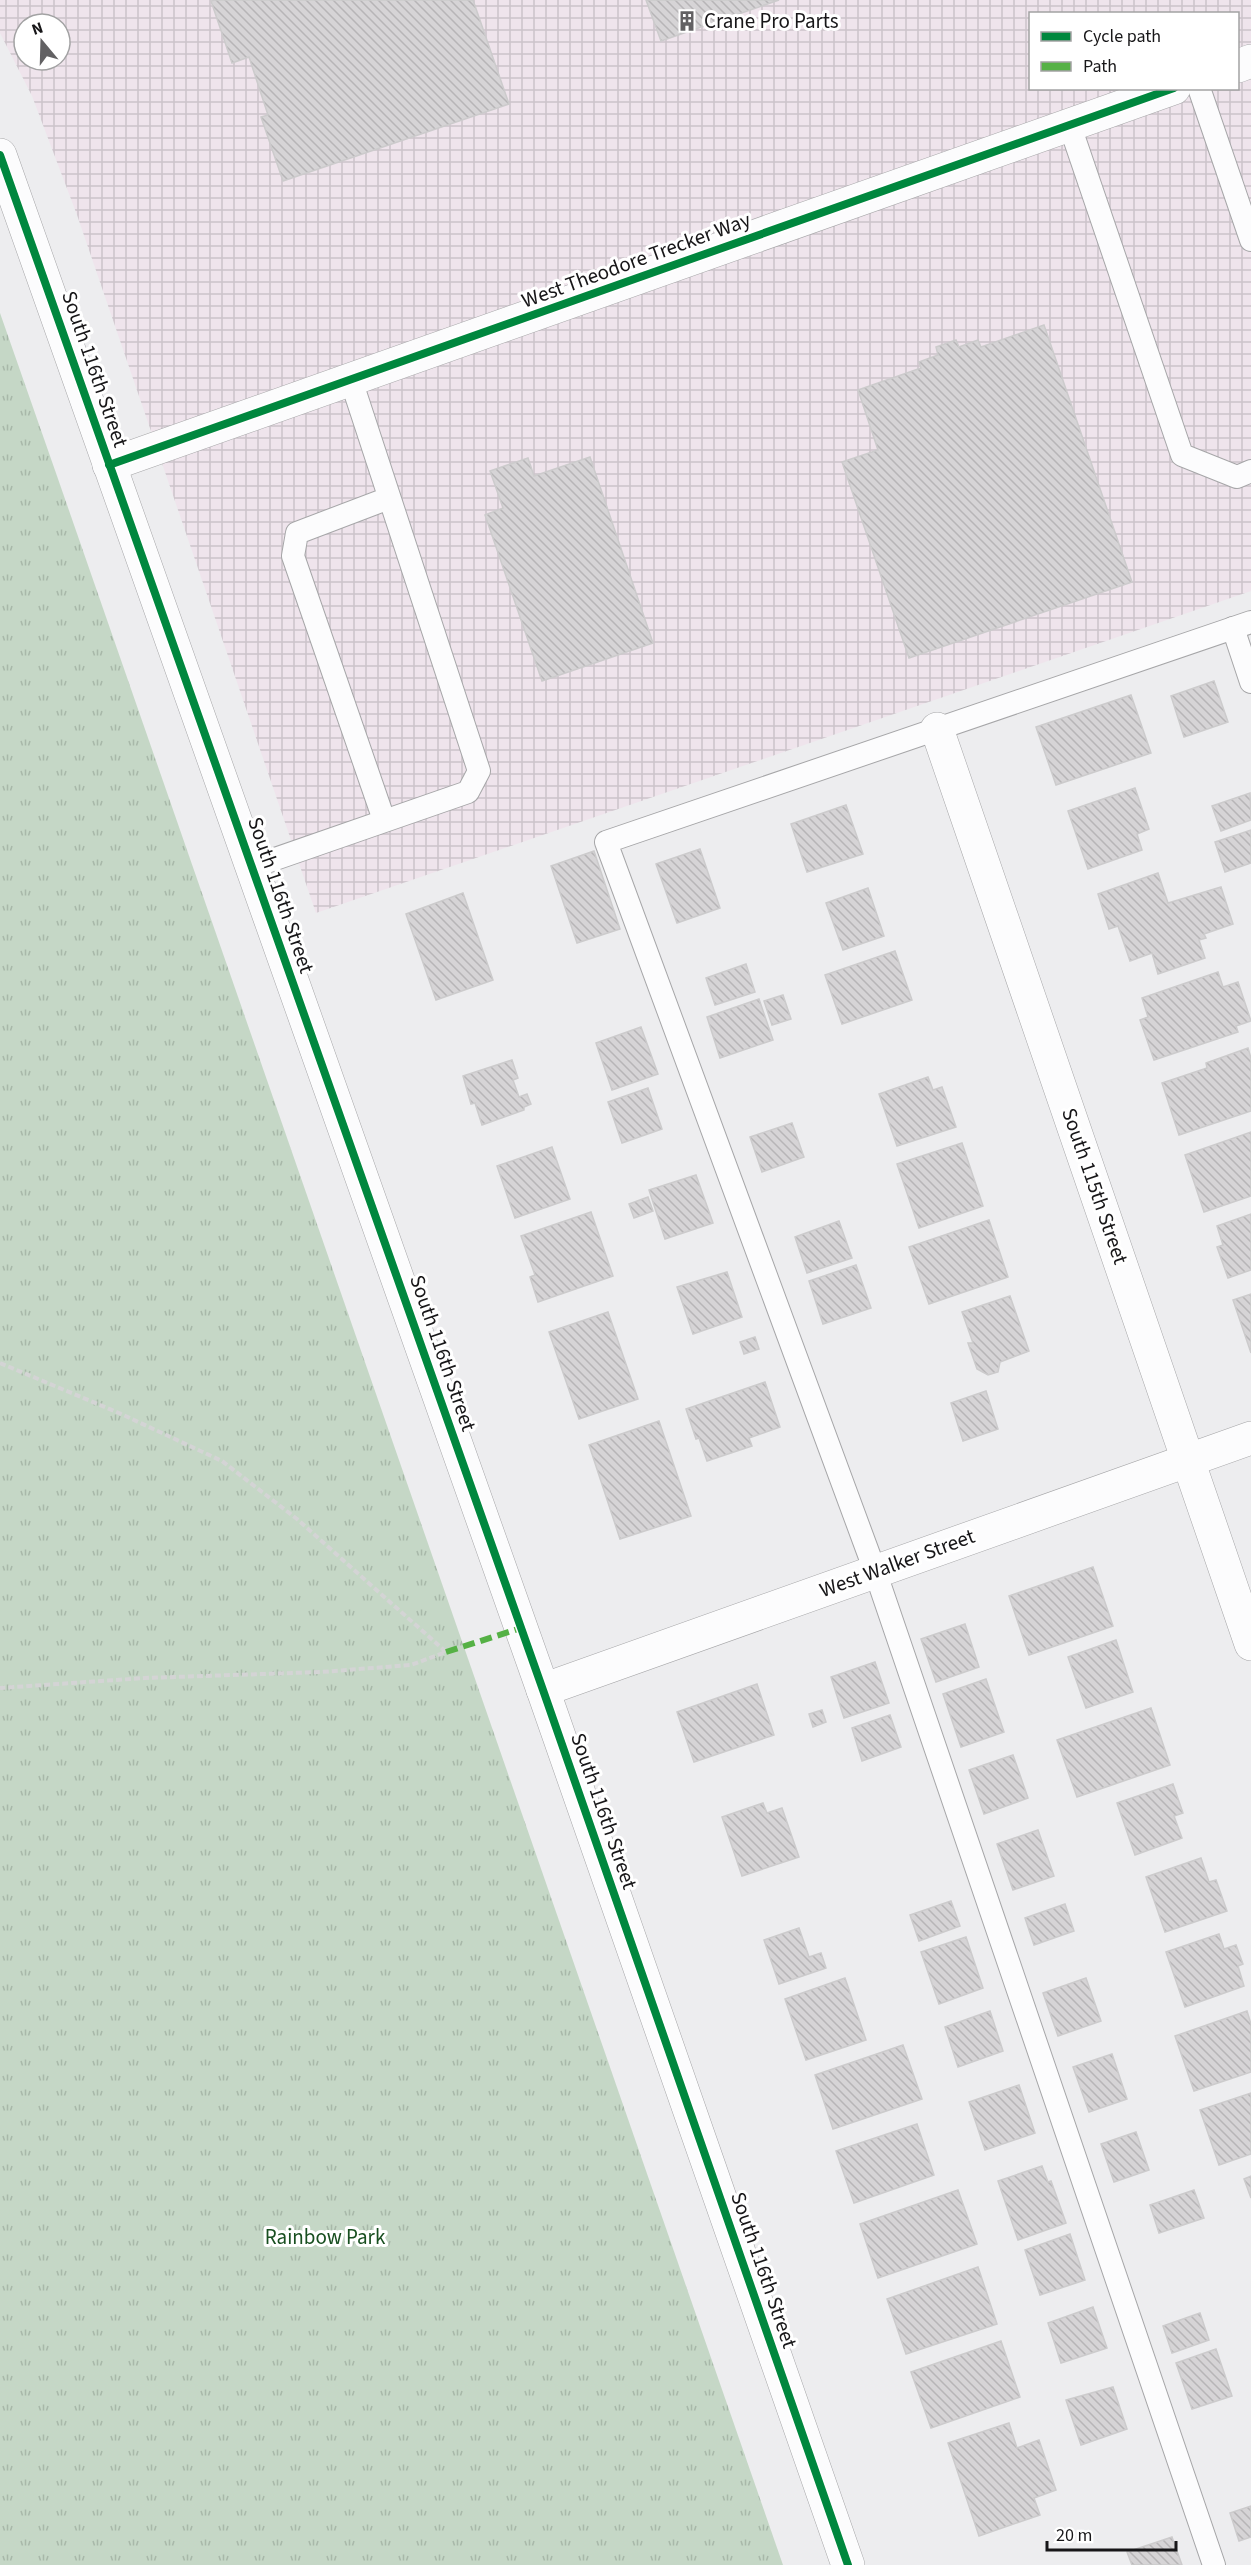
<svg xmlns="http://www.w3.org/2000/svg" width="1251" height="2565" viewBox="0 0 1251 2565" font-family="'Source Sans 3',sans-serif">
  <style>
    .industrial { fill: url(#industrial-grid); fill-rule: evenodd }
    .park { fill: url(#park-tufts) }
    .building { fill: url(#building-back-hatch); stroke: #cccbcc; stroke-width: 1.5 }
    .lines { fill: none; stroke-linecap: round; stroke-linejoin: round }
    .service-casing { stroke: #a6a6a8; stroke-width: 24 }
    .minor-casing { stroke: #a6a6a8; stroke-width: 34 }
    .tertiary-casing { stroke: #a6a6a8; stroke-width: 34 }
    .path { stroke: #d4d4d5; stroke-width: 4; stroke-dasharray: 6 3; stroke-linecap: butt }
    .service { stroke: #fcfcfd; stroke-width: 22 }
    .minor { stroke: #fcfcfd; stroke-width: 33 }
    .tertiary { stroke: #fcfcfd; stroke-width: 33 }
    .quiet { stroke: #55b145; stroke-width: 6; stroke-dasharray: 12 6; stroke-linecap: butt }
    .cycleway-casing { stroke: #fff; stroke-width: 11 }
    .cycleway { stroke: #00873e; stroke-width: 8 }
    .labels { text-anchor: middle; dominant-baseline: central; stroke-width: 6; stroke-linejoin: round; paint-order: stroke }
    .poi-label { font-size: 21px; fill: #171618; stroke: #fff; text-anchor: start }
    .street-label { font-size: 21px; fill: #171618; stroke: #fff }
    .park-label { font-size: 21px; fill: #184f20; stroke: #fff }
  </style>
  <defs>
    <pattern id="industrial-grid" width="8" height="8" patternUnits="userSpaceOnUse" patternTransform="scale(1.5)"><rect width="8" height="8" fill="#efe4ec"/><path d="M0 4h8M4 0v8" fill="none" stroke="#ccc3ca"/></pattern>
    <pattern id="park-tufts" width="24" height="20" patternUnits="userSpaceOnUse" patternTransform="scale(1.5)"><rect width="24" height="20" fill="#c5d7c6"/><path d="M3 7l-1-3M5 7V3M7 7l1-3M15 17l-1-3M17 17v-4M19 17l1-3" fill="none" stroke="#a8b8a9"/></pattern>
    <pattern id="building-back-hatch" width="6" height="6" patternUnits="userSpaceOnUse" patternTransform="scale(1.5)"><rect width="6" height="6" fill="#d6d4d6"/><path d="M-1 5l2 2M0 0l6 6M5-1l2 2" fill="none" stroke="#b7b5b7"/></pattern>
  </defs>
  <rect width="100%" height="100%" fill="#ededef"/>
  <path class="industrial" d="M0 0H1251V591L316 913 77 215 32 96 0 33ZM1030 14H1238V88H1030ZM24 24H60V60H24Z"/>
  <polygon class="park" points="0,313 57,476 783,2565 0,2565"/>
  <g class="building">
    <polygon points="215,0 473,0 509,104 283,181 261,117 268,115 249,57 232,63 211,1"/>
    <polygon points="646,0 779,0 661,41"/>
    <polygon points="1044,325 1132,582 909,658 842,462 878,450 858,390 921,368 919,362 938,355 936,347 956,340 959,347 978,340 981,347"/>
    <polygon points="590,457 653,643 542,681 485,515 503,508 490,471 528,458 534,476"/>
    <polygon points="1214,681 1228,722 1184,737 1171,696"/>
    <polygon points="1131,695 1151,753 1056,785 1036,727"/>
    <polygon points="1135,788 1149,829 1137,834 1142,850 1088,869 1068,811"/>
    <polygon points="1250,793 1251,820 1221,831 1212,806"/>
    <polygon points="846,805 863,854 807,872 791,824"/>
    <polygon points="1251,830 1251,863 1225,872 1215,842"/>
    <polygon points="700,849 720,908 677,923 656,864"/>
    <polygon points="594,851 620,929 577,943 551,866"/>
    <polygon points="1158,873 1168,903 1221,887 1233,924 1204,934 1206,938 1199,940 1205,958 1158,974 1152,953 1130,961 1118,926 1109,929 1098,894"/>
    <polygon points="868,888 884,936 843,950 826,903"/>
    <polygon points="463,893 493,980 436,1000 406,914"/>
    <polygon points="895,951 912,1000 842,1024 825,975"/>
    <polygon points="746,964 755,992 715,1005 706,978"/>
    <polygon points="1218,972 1223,987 1238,982 1251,1021 1236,1026 1238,1032 1154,1060 1140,1020 1148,1017 1142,998"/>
    <polygon points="783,995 791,1019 772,1025 764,1001"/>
    <polygon points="759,999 773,1040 720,1058 707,1017"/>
    <polygon points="641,1027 658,1074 612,1090 596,1043"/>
    <polygon points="1248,1048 1251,1058 1251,1111 1179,1135 1162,1083 1207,1068 1206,1063"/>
    <polygon points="512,1060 518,1078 513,1080 519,1097 527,1094 531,1104 524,1107 524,1110 482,1125 475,1103 471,1104 463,1076"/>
    <polygon points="928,1077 933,1090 942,1087 956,1127 897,1146 879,1094"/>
    <polygon points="648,1088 662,1129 622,1143 608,1102"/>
    <polygon points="792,1123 804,1157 762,1172 750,1137"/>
    <polygon points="1251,1132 1251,1196 1204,1212 1185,1155"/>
    <polygon points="962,1143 983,1206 919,1228 897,1164"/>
    <polygon points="552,1147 570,1199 515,1218 497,1166"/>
    <polygon points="696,1175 713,1223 665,1239 649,1190"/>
    <polygon points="648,1197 653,1211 634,1218 629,1204"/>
    <polygon points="591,1212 613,1276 538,1302 530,1277 535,1275 521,1236"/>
    <polygon points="1251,1214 1251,1270 1228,1278 1217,1247 1223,1245 1217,1226"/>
    <polygon points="989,1220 1008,1277 929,1304 909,1247"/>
    <polygon points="839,1221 852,1258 807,1273 795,1237"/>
    <polygon points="856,1265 871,1308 823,1324 809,1281"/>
    <polygon points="727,1272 742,1317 693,1334 677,1287"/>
    <polygon points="1251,1294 1251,1353 1233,1300"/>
    <polygon points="1010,1296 1029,1351 1000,1362 998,1372 988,1375 977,1369 968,1343 973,1343 962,1312"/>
    <polygon points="608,1312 638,1399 579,1419 549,1332"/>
    <polygon points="755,1337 759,1349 744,1354 740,1342"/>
    <polygon points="765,1382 780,1427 749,1438 752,1446 707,1461 699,1438 696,1439 686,1409"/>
    <polygon points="986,1391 998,1429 963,1441 951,1403"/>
    <polygon points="659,1421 691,1516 620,1539 589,1445"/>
    <polygon points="1093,1567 1113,1626 1029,1655 1009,1596"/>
    <polygon points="965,1624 979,1667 936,1682 921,1639"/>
    <polygon points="1116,1640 1133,1692 1086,1708 1068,1657"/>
    <polygon points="875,1662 889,1703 844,1718 831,1677"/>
    <polygon points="986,1679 1004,1732 961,1747 943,1694"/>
    <polygon points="757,1684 774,1735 694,1762 677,1712"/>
    <polygon points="1151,1708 1170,1765 1077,1797 1057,1740"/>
    <polygon points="822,1710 826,1722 813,1727 809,1714"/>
    <polygon points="890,1715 901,1747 862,1761 852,1728"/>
    <polygon points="1013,1755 1028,1798 984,1814 969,1770"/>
    <polygon points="1173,1784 1183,1813 1174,1816 1182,1838 1135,1855 1117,1803"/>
    <polygon points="763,1803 767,1813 782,1808 799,1857 742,1876 722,1817"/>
    <polygon points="1038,1830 1054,1876 1013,1890 997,1844"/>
    <polygon points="1201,1858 1209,1882 1216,1880 1227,1911 1165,1932 1146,1877"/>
    <polygon points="951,1901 960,1926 919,1941 910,1915"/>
    <polygon points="1065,1904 1074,1931 1034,1945 1025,1918"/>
    <polygon points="799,1928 809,1957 821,1953 826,1968 779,1984 764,1940"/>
    <polygon points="1219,1934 1224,1949 1236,1945 1243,1964 1238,1966 1244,1986 1185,2007 1166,1952"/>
    <polygon points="966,1937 983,1988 939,2004 921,1952"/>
    <polygon points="845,1978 866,2040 806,2060 785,1999"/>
    <polygon points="1086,1978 1101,2021 1058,2036 1043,1993"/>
    <polygon points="990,2011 1003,2051 958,2067 945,2027"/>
    <polygon points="1247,2011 1251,2024 1251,2072 1194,2091 1175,2036"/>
    <polygon points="903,2045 922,2099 833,2129 815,2075"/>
    <polygon points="1112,2054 1127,2099 1089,2112 1073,2067"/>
    <polygon points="1019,2085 1035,2133 985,2150 969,2102"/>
    <polygon points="1251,2093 1251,2154 1219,2165 1200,2110"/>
    <polygon points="917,2124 934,2175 854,2203 836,2151"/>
    <polygon points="1136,2132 1149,2170 1114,2182 1101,2144"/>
    <polygon points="1042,2166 1048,2182 1051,2181 1066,2223 1018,2240 998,2181"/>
    <polygon points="1251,2176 1251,2198 1244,2179"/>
    <polygon points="958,2190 977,2244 878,2278 860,2224"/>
    <polygon points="1194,2190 1204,2218 1159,2233 1150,2205"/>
    <polygon points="1070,2234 1085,2280 1040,2295 1025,2250"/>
    <polygon points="978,2267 997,2324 906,2354 887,2299"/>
    <polygon points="1093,2307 1107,2348 1061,2363 1048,2323"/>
    <polygon points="1200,2313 1209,2340 1172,2353 1163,2326"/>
    <polygon points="1001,2341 1020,2397 931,2428 911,2372"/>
    <polygon points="1216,2349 1232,2396 1192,2409 1176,2363"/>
    <polygon points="1113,2387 1127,2429 1081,2445 1066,2400"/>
    <polygon points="1009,2423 1017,2448 1039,2440 1056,2490 1034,2498 1040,2515 979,2536 948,2443"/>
    <polygon points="1251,2506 1251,2537 1239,2541 1230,2513"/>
    <polygon points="1172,2537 1182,2565 1132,2565 1127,2552"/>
  </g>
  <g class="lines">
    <g class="service-casing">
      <g id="service">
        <polyline points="1199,88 1251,240"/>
        <polyline points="1070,126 1182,455 1237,477 1251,471"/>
        <polyline points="1233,628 1251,682"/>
        <polyline points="384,820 293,556 297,533 389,498"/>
        <polyline points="252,867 468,792 479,771 351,380"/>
        <polyline points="1214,2565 875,1571 606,842 1251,622"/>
      </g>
    </g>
    <g class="minor-casing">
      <g id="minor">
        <polyline points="1238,66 1251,61"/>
        <polyline points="109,465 1174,88"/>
        <polyline points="937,729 1251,1644"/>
        <polyline points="543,1690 1251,1438"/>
      </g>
    </g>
    <g class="tertiary-casing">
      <polyline id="tertiary" points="0,155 543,1690 848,2565"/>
    </g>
    <polyline class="path" points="0,1363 119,1413 222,1461 297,1519 446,1652 411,1665 321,1672 145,1678 0,1688"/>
    <use href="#service" class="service"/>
    <use href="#minor" class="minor"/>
    <use href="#tertiary" class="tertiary"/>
    <polyline class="quiet" points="446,1652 521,1628"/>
    <g class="cycleway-casing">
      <g id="cycleway">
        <polyline points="0,155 543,1690 848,2565"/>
        <polyline points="109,465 1174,88"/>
      </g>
    </g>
    <use href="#cycleway" class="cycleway"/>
  </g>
  <defs>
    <g id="building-bare" transform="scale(1.62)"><path d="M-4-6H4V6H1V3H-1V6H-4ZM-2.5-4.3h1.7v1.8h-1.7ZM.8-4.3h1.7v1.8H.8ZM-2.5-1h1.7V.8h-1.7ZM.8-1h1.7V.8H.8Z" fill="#626163" stroke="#fff" stroke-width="2.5" paint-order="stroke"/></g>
  </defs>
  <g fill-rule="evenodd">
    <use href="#building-bare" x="687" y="21"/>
  </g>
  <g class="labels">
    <g class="poi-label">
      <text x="704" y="21">Crane Pro Parts</text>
    </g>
    <g class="street-label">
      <text transform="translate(636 260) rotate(-20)">West Theodore Trecker Way</text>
      <text transform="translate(95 369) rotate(71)">South 116th Street</text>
      <text transform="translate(281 895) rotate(71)">South 116th Street</text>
      <text transform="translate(1095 1186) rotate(71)">South 115th Street</text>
      <text transform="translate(443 1353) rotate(71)">South 116th Street</text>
      <text transform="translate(897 1563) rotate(-20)">West Walker Street</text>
      <text transform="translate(604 1811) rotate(71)">South 116th Street</text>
      <text transform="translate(764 2270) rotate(71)">South 116th Street</text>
    </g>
    <g class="park-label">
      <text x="325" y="2237">Rainbow Park</text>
    </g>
  </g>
  <rect x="1029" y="12" width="210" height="78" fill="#ffffff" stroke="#a2a2a3" stroke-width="1.5"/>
  <rect x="1041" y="32" width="30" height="9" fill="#00873e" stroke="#a2a2a3" stroke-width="1.5"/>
  <text x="1083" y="42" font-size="18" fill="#171618">Cycle path</text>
  <rect x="1041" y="62" width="30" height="9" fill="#55b145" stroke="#a2a2a3" stroke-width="1.5"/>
  <text x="1083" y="72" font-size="18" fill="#171618">Path</text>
  <g transform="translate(42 42) rotate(341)"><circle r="28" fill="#ffffff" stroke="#a2a2a3" stroke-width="1.5"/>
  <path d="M0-4.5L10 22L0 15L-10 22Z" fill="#626163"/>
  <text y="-9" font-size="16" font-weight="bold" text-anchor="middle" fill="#171618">N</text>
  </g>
  <path d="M1047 2541v9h129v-9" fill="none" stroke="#171618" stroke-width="3"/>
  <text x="1056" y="2541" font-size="18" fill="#171618" stroke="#ffffff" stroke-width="4.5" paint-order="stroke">20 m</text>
</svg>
